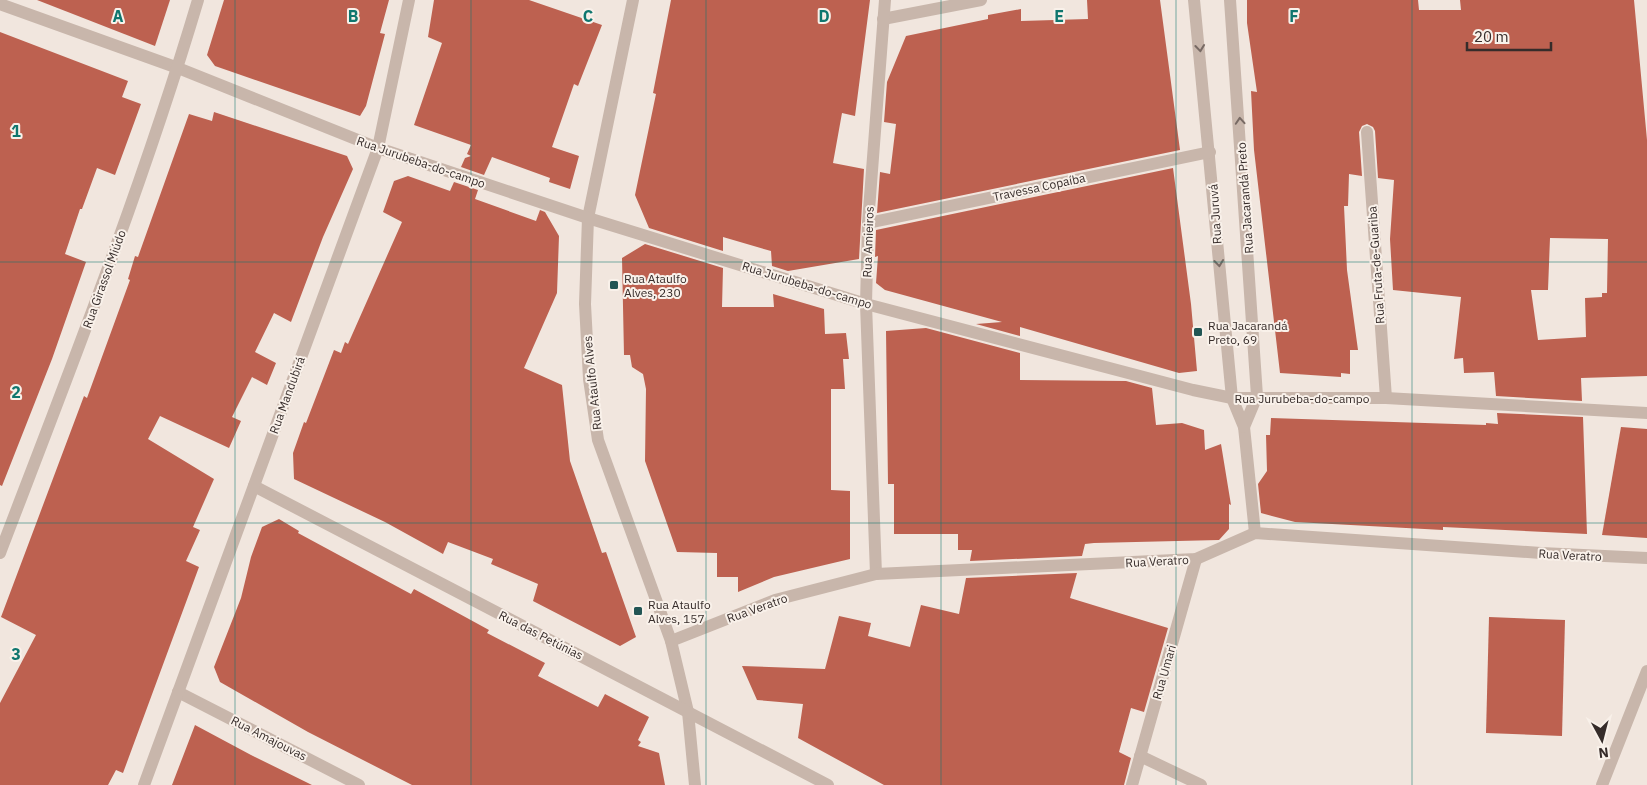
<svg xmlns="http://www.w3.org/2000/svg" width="1647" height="785" viewBox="0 0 1647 785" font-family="'IBM Plex Sans',sans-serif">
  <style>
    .building { fill: #bd6150; fill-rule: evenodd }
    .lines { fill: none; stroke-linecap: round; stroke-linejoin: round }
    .street { stroke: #c8b6ab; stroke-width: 12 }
    .oneway { stroke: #786a64 }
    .grid { fill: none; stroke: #0f766e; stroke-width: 1; stroke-opacity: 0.55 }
    .poi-dot { fill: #225554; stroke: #f9f1ea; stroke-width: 2 }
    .labels { text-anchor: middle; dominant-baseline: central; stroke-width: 4; stroke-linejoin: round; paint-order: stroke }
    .street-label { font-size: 12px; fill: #362c2a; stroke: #f9f1ea }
    .poi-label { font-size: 12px; fill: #362c2a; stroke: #f9f1ea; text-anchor: start }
    .grid-label { font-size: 16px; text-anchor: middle; font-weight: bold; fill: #0f766e; stroke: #f9f1ea; stroke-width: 4; stroke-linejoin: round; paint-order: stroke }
  </style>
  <rect width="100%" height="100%" fill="#f1e6de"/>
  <g class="building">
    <polygon points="37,0 170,0 155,46"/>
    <polygon points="224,0 389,0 380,33 385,34 366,106 360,116 215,66 207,55"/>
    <polygon points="434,0 529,0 602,25 578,86 574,84 552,147 579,156 570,189 549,182 550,178 492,157 484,175 461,167 465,158 471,156 467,154 471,145 414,125 442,43 428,37"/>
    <polygon points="671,0 870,0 855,116 842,113 833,163 864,169 859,259 788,271 772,266 771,251 723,237 723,251 649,228 635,195 656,94 653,93"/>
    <polygon points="1087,0 1160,0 1180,150 877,213 880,172 890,174 896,124 884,122 887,82 906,36 988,19 988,15 1021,9 1021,21 1088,19"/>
    <path d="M1247 0H1418L1419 10H1461L1460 0H1634L1647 140V376L1581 378 1582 401 1496 396 1494 372 1464 373 1463 358 1454 359 1461 297 1393 290 1390 239 1394 180 1378 178 1375 131 1373 127 1367 124 1362 126 1359 132 1362 176 1349 174 1348 206H1344L1347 270 1358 350H1350V374L1341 373V377L1280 373 1254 150 1251 91 1257 92 1247 23ZM1550 238 1608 239 1607 293H1602V297L1585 298 1586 337 1538 340 1531 290H1548Z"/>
    <polygon points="0,32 128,81 122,97 141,104 115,175 97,168 82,209 80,209 65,254 86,262 52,359 2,486 0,485"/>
    <polygon points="214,112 347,156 353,169 323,237 291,322 274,313 255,352 276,363 267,385 252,377 232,417 241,421 229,448 160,416 148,439 214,479 193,527 200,530 186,561 199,567 123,773 116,770 108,785 0,785 0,703 36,635 1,617 84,396 87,398 130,280 128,279 135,256 138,257 189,114 212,121"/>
    <polygon points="1173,168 1191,304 1197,371 1179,373 1020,327 1020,336 976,324 1002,322 885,290 876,283 878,256 875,257 876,230"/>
    <polygon points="408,176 450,191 454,182 478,190 475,199 536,221 540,210 545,212 559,236 557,293 524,368 562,385 570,461 602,553 606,552 636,637 620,646 533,601 538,584 491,564 493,559 448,542 443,554 385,522 294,479 293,453 304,422 306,423 334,350 341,353 345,342 348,344 402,222 383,212 394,181"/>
    <polygon points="645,244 723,268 722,307 774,307 773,294 824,309 825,334 846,333 849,359 843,359 845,389 831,389 831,490 850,491 850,559 774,577 738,592 738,577 717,577 717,553 677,552 645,461 646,389 643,374 632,367 630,355 624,355 622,258"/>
    <polygon points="926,328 1020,353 1020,380 1126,381 1152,388 1156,425 1182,423 1204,430 1205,450 1221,444 1231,505 1229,504 1229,529 1219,540 1094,543 1085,544 1082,556 970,561 972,550 958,550 958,534 894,534 894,484 888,484 886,331"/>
    <polygon points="1497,413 1583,417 1587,534 1443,527 1443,530 1295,522 1261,513 1258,484 1267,471 1266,435 1270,435 1271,418 1486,425 1486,423 1498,424"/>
    <polygon points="1621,427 1647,429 1647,538 1602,535"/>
    <polygon points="279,519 299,531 298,533 411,594 414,589 489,630 487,633 545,663 538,676 598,707 605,694 649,717 638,740 641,742 638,746 659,753 665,785 412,785 308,732 220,682 214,667 241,598 251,557 262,527"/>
    <polygon points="1077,573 1070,598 1168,628 1144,712 1131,708 1119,752 1131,758 1124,785 884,785 798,738 803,704 757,700 742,666 825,669 839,616 871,623 868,636 910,647 921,605 959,614 966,578"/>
    <polygon points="1489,617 1565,620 1562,736 1486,733"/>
    <polygon points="195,725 251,755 312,785 172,785"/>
  </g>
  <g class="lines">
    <g class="street">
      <polyline points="633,0 588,218 585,304 589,379 598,440 671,641 688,712 695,785"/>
      <polyline points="1194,0 1232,398 1244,427 1255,533"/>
      <polyline points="1230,0 1257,396 1244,427"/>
      <polyline points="0,4 178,68 378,148 588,218 866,304 1193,390 1232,398 1386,398 1647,413"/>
      <polyline points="883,19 981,0"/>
      <polyline points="1367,132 1386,398"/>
      <polyline points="868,223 1210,152"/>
      <polyline points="254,486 828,785"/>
      <path d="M0 553C70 370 142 188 198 0"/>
      <polyline points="876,574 866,304 868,223 885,0"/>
      <polyline points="671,641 775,600 876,574 1196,559 1255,533 1541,553 1647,558"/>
      <polyline points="178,692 359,785"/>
      <polyline points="1140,756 1201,785"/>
      <polyline points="144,785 378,148 409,0"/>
      <polyline points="1132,785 1196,559"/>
      <polyline points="1602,785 1647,671"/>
    </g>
  </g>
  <defs><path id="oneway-chevron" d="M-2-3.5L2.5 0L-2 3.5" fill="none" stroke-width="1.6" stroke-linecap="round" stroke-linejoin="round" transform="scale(1.25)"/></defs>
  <g class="oneway">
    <use href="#oneway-chevron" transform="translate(1200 48) rotate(84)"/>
    <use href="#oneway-chevron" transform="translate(1240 121) rotate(-94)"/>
    <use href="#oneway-chevron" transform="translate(1219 263) rotate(84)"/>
  </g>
  <path class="grid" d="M235 0V785M471 0V785M706 0V785M941 0V785M1176 0V785M1412 0V785M0 262H1647M0 523H1647"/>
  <g class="poi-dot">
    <rect x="609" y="280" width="10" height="10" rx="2.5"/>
    <rect x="1193" y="327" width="10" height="10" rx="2.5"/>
    <rect x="633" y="606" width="10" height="10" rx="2.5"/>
  </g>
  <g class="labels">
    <g class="street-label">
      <text transform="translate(421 162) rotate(19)">Rua Jurubeba-do-campo</text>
      <text transform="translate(1039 187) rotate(-12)">Travessa Copaíba</text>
      <text transform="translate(1245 198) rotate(-94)">Rua Jacarandá Preto</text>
      <text transform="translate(1215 214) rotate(-94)">Rua Juruvá</text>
      <text transform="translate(868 242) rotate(-88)">Rua Amieiros</text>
      <text transform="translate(1376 265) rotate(-94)">Rua Fruta-de-Guariba</text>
      <text transform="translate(104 279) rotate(-70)">Rua Girassol Miúdo</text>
      <text transform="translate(807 285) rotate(17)">Rua Jurubeba-do-campo</text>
      <text transform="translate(592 383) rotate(-96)">Rua Ataulfo Alves</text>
      <text transform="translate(287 395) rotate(-70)">Rua Mandubirá</text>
      <text x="1302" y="398">Rua Jurubeba-do-campo</text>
      <text transform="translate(1570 555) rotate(3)">Rua Veratro</text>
      <text transform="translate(1157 561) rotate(-3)">Rua Veratro</text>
      <text transform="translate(757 608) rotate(-20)">Rua Veratro</text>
      <text transform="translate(541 635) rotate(27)">Rua das Petúnias</text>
      <text transform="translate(1164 672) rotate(-74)">Rua Umari</text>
      <text transform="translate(269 738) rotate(27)">Rua Amajouvas</text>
    </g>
    <g class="poi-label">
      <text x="624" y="278">Rua Ataulfo<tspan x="624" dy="14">Alves, 230</tspan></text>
      <text x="1208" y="325">Rua Jacarandá<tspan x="1208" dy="14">Preto, 69</tspan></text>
      <text x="648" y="604">Rua Ataulfo<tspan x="648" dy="14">Alves, 157</tspan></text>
    </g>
  </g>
  <g class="grid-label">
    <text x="118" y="22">A</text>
    <text x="353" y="22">B</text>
    <text x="588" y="22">C</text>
    <text x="824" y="22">D</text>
    <text x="1059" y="22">E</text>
    <text x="1294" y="22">F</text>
    <text x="16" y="137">1</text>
    <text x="16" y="398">2</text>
    <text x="16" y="660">3</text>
  </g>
  <g transform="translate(1602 740) rotate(173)" stroke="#f9f1ea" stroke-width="4" paint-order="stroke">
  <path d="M0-4L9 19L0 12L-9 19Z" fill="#362c2a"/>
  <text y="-8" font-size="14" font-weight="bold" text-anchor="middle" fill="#362c2a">N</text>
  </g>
  <path d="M1467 42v8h84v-8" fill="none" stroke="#362c2a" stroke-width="2.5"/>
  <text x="1474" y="42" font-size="15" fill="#362c2a" stroke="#f9f1ea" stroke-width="4" paint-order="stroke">20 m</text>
</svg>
